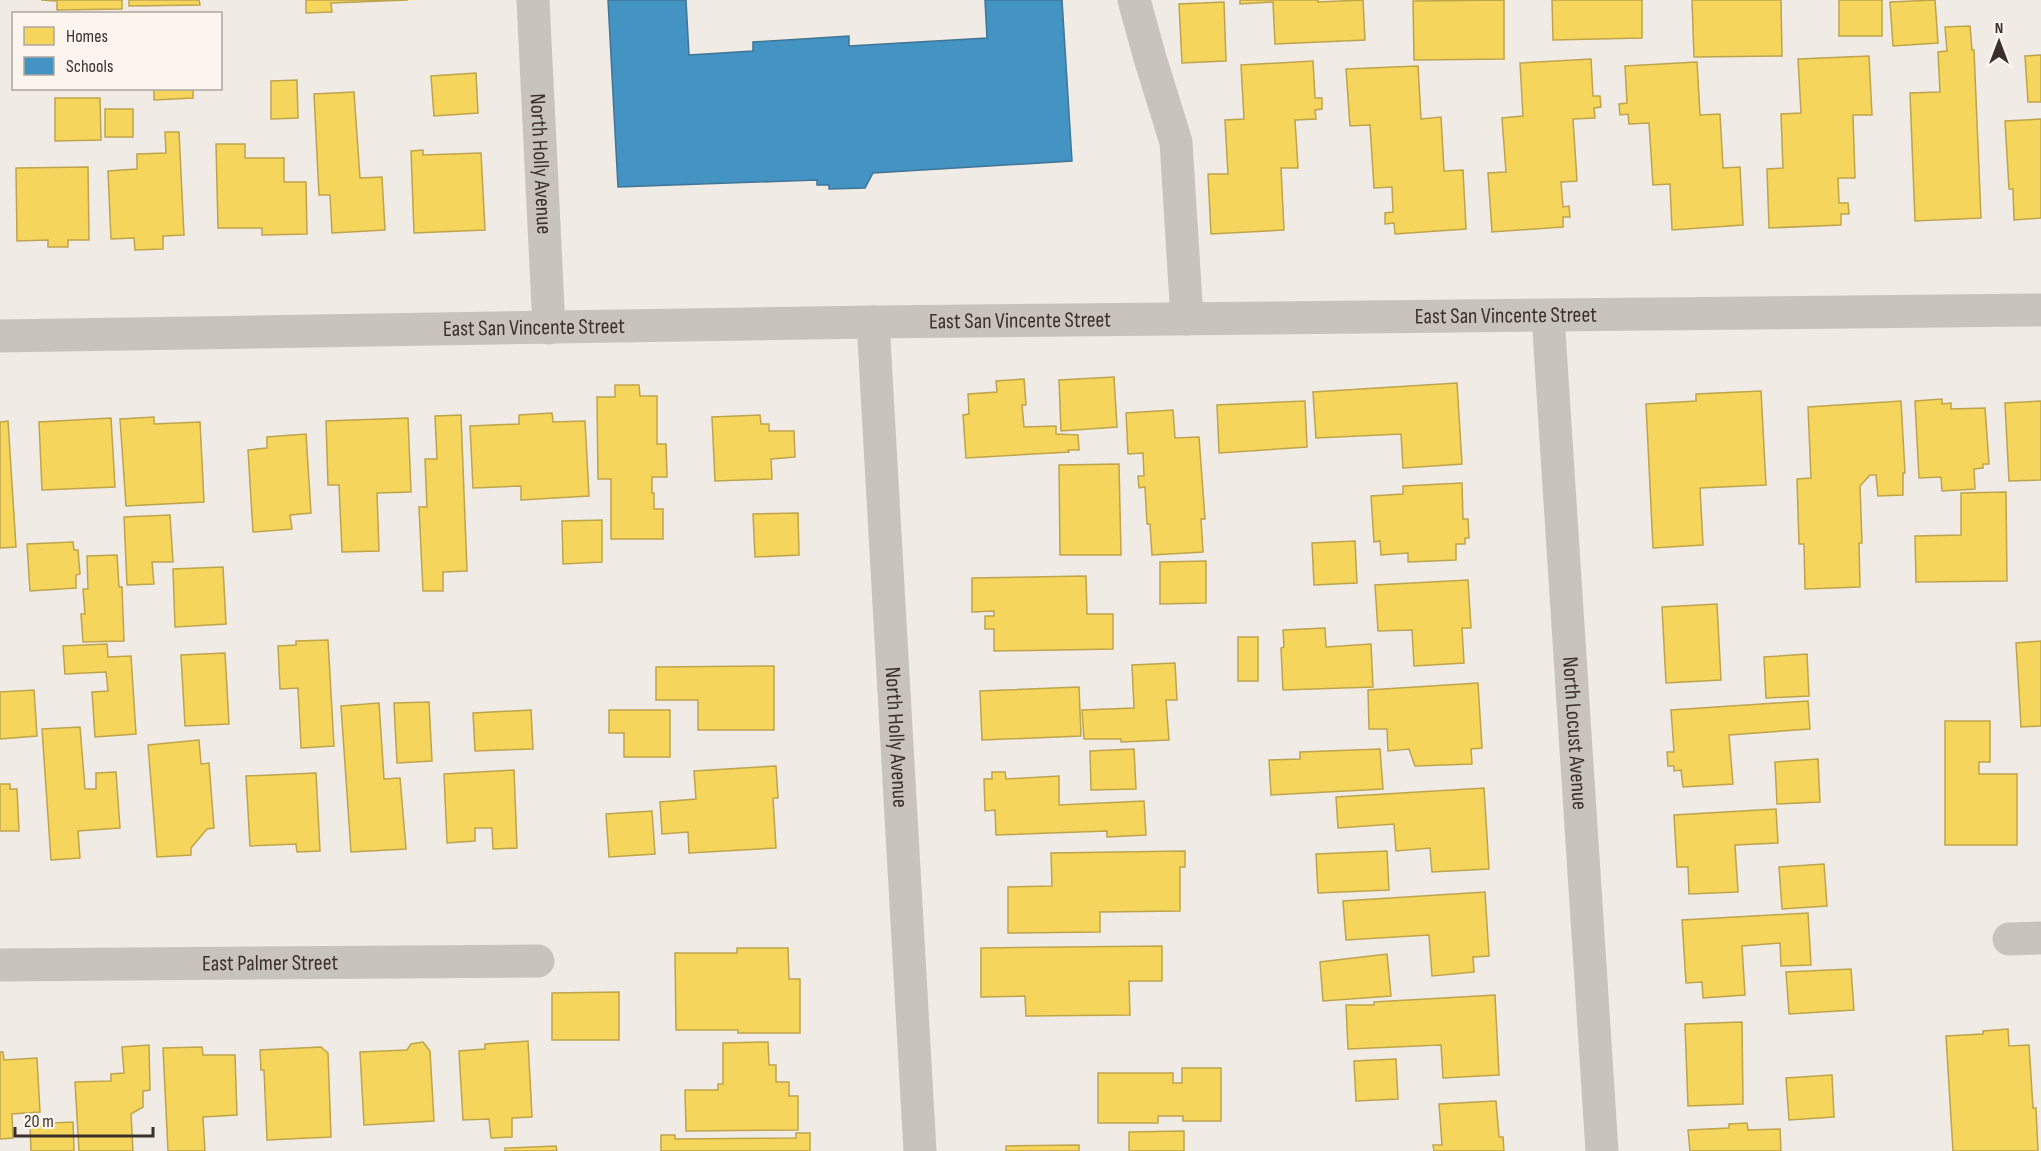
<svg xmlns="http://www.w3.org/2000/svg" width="2041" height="1151" viewBox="0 0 2041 1151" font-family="'Sofia Sans Condensed',sans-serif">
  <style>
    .homes { fill: #f6d55c; stroke: #bea44d; stroke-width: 1.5 }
    .schools { fill: #4393c3; stroke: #417595; stroke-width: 1.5 }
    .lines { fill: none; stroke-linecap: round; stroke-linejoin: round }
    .minor { stroke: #c9c3be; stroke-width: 33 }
    .labels { text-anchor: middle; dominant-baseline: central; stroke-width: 6; stroke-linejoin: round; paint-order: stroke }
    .street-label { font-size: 22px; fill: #3b302b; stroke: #fbf5ee }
  </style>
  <rect width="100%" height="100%" fill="#f0ebe5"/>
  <g class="homes">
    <polygon points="41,0 122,0 122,9 57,10 57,1"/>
    <polygon points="129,0 199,0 200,5 129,6"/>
    <polygon points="306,0 408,0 331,3 332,12 306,13"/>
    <polygon points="1240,0 1318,0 1318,2 1363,0 1365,40 1275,44 1273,2 1240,4"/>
    <polygon points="1504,0 1504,59 1414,60 1413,1"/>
    <polygon points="1552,0 1642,0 1642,38 1553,40"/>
    <polygon points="1692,0 1781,0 1782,56 1694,57"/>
    <rect x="1839" y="0" width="43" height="36"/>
    <polygon points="1935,0 1938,43 1893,46 1890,2"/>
    <polygon points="1224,2 1226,61 1182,63 1179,4"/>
    <polygon points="1970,26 1972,50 1974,50 1981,218 1915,221 1910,93 1940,92 1938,52 1947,51 1945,27"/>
    <polygon points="2041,55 2041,102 2028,102 2025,56"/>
    <polygon points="1869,56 1872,115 1853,115 1855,178 1838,178 1839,203 1848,203 1849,214 1841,214 1841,225 1769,228 1767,169 1783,168 1781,114 1801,113 1798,59"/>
    <polygon points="1591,59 1593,96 1600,96 1601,107 1594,108 1595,118 1573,119 1577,181 1561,182 1563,207 1569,206 1570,217 1563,217 1563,227 1492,232 1488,173 1506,172 1502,118 1523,116 1520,63"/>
    <polygon points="1313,61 1315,98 1322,98 1322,109 1315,110 1316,119 1295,120 1298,168 1281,168 1284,230 1211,234 1208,174 1228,174 1225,120 1244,119 1241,65"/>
    <polygon points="1697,62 1700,115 1720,114 1723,168 1740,167 1743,225 1672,230 1670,184 1653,185 1649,123 1629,124 1628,114 1620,115 1619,104 1627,103 1625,66"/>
    <polygon points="1418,66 1421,119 1441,117 1444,171 1463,170 1466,229 1395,234 1394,223 1385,224 1385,213 1393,212 1392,187 1374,188 1370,125 1350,126 1346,69"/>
    <polygon points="476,73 478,113 434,116 431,76"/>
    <polygon points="297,80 298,118 271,119 271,81"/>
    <polygon points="154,88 193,88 193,98 154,100"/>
    <polygon points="354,92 360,178 382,177 385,230 332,233 330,195 319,195 314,94"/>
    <polygon points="55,98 100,98 101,140 55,141"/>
    <rect x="105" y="109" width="28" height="28"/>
    <polygon points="2041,119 2041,218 2014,220 2013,189 2009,189 2005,121"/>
    <polygon points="165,132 179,132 184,235 163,236 163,249 135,250 134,238 111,239 108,171 137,169 137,154 166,153"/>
    <polygon points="216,144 245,144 245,158 284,158 284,182 306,182 307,234 262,235 262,228 218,228"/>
    <polygon points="423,150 423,155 481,153 485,230 414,233 411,151"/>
    <polygon points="88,167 89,240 68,240 68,247 48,247 48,240 17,241 16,168"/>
    <polygon points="1114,377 1117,427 1061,431 1059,380"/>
    <polygon points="1024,379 1026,405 1022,405 1024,427 1056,426 1056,434 1078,435 1079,450 1068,450 1069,452 966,458 963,415 969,414 968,394 997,392 996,381"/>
    <polygon points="1457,383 1462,464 1403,468 1401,434 1316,438 1313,392"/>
    <polygon points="615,385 639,385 640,396 657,396 657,444 666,444 667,477 652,477 652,493 654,493 654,509 663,509 663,539 611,539 611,479 598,479 597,397 615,397"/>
    <polygon points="1761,391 1766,485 1700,488 1703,545 1653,548 1646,404 1696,401 1696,394"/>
    <polygon points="1942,399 1942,404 1951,403 1951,409 1985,408 1989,464 1983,464 1983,468 1974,469 1975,489 1942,491 1941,477 1919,478 1915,401"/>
    <polygon points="1305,401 1307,447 1219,453 1217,405"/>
    <polygon points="1901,401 1905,473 1903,473 1903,495 1878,496 1876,475 1870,475 1860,486 1862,543 1859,543 1860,587 1805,589 1804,544 1799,544 1797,479 1811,478 1808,407"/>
    <polygon points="2041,401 2041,480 2009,481 2005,403"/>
    <polygon points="1173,410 1175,438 1199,437 1205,519 1201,519 1203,552 1152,555 1150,524 1147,524 1145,487 1139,488 1138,476 1144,476 1143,453 1128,454 1126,413"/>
    <polygon points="552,413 553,422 585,421 589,496 521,500 521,486 473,488 470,426 519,424 519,415"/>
    <polygon points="461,415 467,571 443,572 443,591 423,591 419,507 427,507 425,459 437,459 435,416"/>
    <polygon points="760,415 761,424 769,424 769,431 794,431 795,457 771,459 772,479 715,481 712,417"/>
    <polygon points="154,417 154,424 200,422 204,502 126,506 120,419"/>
    <polygon points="111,418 115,487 42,490 39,422"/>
    <polygon points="408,418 411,492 377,493 379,551 342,552 339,485 328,485 326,421"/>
    <polygon points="8,421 16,547 0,548 0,422"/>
    <polygon points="306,434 311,513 290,515 292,529 253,532 248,450 267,448 267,437"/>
    <polygon points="1119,464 1121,555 1060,555 1059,465"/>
    <polygon points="1462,483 1463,519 1468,519 1469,538 1465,538 1465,544 1456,544 1456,560 1408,562 1408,553 1381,555 1380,541 1374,542 1371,496 1403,494 1403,486"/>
    <polygon points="2006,492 2007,581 1916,582 1915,536 1961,535 1961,493"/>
    <polygon points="798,513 799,555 755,557 753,514"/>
    <polygon points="170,515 173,562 152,562 154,584 127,585 124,517"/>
    <polygon points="602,520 602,562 563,564 562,521"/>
    <polygon points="1355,541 1357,583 1314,585 1312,543"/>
    <polygon points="73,542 74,550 78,550 80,574 76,575 76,588 30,591 27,544"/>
    <polygon points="117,555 119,587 122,587 124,641 83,642 81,614 85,614 83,589 88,589 87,556"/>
    <polygon points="1206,561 1206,603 1160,604 1160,562"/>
    <polygon points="223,567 226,624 175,627 173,569"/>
    <polygon points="1086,576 1087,614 1113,614 1113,649 994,651 994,629 985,629 985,616 994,616 994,611 972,612 972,578"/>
    <polygon points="1468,580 1471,628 1462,628 1464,663 1414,666 1412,630 1378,631 1375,585"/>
    <polygon points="1717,604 1721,680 1666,683 1662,607"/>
    <polygon points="1325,628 1326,647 1371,644 1373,687 1283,690 1281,648 1284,647 1283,630"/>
    <rect x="1238" y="637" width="20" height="44"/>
    <polygon points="328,640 334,746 301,748 298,688 280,689 278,646 296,645 296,641"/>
    <polygon points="2041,641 2041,726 2021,727 2016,643"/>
    <polygon points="107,644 108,657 131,656 136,734 95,737 92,692 108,691 106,672 65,674 63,646"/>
    <polygon points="225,653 229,724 185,726 181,655"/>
    <polygon points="1807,654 1809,696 1766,698 1764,657"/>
    <polygon points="1175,663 1177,700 1166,700 1169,740 1121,742 1121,739 1084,739 1082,710 1134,708 1132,665"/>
    <polygon points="774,666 774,730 698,730 698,700 656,700 656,667"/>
    <polygon points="1478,683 1482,748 1471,749 1472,764 1415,766 1409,749 1388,751 1387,729 1369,729 1368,690"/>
    <polygon points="1079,687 1081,736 982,740 980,691"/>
    <polygon points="34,690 37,736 0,739 0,692"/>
    <polygon points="1808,701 1810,729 1729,735 1733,784 1683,787 1681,770 1674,771 1674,766 1668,766 1667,752 1674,752 1671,710"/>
    <polygon points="429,702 432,761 397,763 394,703"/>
    <polygon points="379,703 384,779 400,778 406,849 351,852 341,706"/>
    <polygon points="531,710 533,749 475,751 473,713"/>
    <polygon points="609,710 670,710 670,757 624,757 624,733 609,733"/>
    <polygon points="1945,721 1990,721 1990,762 1979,762 1979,774 2017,774 2017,845 1945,845"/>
    <polygon points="80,727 85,789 96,789 96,773 116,772 120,828 78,831 80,858 51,860 42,729"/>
    <polygon points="199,740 201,764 209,763 214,828 207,829 191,848 191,855 157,857 148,745"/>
    <polygon points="1134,749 1136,789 1091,790 1090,751"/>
    <polygon points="1380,749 1383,789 1271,795 1269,760 1300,759 1300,752"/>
    <polygon points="1818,759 1820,802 1777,804 1775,762"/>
    <polygon points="776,766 778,798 773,798 776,848 689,853 688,832 662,834 660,802 696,799 694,771"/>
    <polygon points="514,770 517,848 493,849 492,828 475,828 475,841 447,843 444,774"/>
    <polygon points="992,772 1005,772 1006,779 1059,776 1059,805 1144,801 1146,835 1107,837 1107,831 996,835 995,810 985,811 984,779 992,779"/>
    <polygon points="316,773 320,851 297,852 296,844 250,846 246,776"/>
    <polygon points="0,784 10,784 10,789 17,789 19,831 0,831"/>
    <polygon points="1484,788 1489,869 1432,872 1430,848 1396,851 1394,824 1338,828 1336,797"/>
    <polygon points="1776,809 1778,843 1735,845 1738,892 1689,894 1688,867 1677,867 1674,815"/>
    <polygon points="652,811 655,854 609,857 606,814"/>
    <polygon points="1185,851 1185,867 1180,867 1180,911 1100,912 1100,932 1008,933 1008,887 1052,886 1051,853"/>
    <polygon points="1387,851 1389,890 1318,893 1316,854"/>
    <polygon points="1824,864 1827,906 1782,909 1779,867"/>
    <polygon points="1485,892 1489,956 1473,957 1474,972 1432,976 1429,935 1346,940 1343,901"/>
    <polygon points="1808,913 1811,965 1781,966 1780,943 1742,946 1745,995 1703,998 1702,982 1686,983 1682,920"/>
    <polygon points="1162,946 1162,981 1129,981 1130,1015 1026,1016 1025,996 981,997 981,948"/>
    <polygon points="737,948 788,948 789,979 800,979 800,1033 738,1033 738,1030 676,1030 675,953 737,953"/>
    <polygon points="1387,954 1391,996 1323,1001 1320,962"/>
    <polygon points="1851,969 1854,1010 1789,1014 1786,972"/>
    <polygon points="619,992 619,1040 552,1040 552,993"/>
    <polygon points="1495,995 1499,1075 1443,1078 1441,1045 1348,1049 1346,1005 1374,1005 1374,1002"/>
    <polygon points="1742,1022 1743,1104 1688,1106 1685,1024"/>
    <polygon points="2008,1029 2009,1046 2029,1045 2033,1108 2036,1108 2038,1151 1953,1151 1946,1036 1983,1034 1983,1031"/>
    <polygon points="528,1041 532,1117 512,1118 512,1137 491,1138 489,1119 463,1120 459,1051 485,1049 485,1044"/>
    <polygon points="423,1042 430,1051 434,1121 364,1125 360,1052 407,1050 411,1044"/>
    <polygon points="768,1042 769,1065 776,1065 776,1082 789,1082 789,1096 798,1096 798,1130 686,1131 685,1090 718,1090 718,1084 723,1084 723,1043"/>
    <polygon points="149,1045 150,1090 143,1091 143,1107 131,1114 133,1151 79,1151 75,1082 111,1081 111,1074 124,1073 122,1047"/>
    <polygon points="202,1047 203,1055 235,1055 237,1115 203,1117 205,1151 168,1151 163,1048"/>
    <polygon points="321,1047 328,1053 331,1137 267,1140 264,1070 261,1070 260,1050"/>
    <polygon points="0,1052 3,1052 4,1060 37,1058 40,1112 12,1114 13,1138 0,1139"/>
    <polygon points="1396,1059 1398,1099 1356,1101 1354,1061"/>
    <polygon points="1182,1068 1221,1068 1221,1121 1183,1121 1183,1116 1158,1116 1158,1123 1098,1123 1098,1073 1173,1073 1173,1083 1182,1083"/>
    <polygon points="1832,1075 1834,1117 1789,1120 1786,1078"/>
    <polygon points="1496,1101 1499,1137 1503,1137 1504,1151 1434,1151 1433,1145 1442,1145 1439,1104"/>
    <polygon points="73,1122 74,1151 31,1151 30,1124"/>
    <polygon points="1747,1123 1748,1130 1780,1129 1781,1151 1690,1151 1688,1130 1729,1128 1729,1124"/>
    <polygon points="1184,1131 1184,1151 1129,1151 1129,1132"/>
    <polygon points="796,1133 810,1133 810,1151 661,1151 661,1135 675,1135 675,1139 796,1138"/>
    <polygon points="1079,1145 1079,1151 1006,1151 1006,1146"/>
    <polygon points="556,1146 557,1151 505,1151 505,1148"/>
  </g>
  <polygon class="schools" points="608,0 686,0 689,55 753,51 753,42 849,36 849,46 987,38 985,0 1062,0 1072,161 873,173 865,188 829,189 829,185 817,185 817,180 618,187"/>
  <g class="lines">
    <g class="minor">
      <path id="s1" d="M533 0 549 328"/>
      <polyline points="1134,0 1150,58 1176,142 1187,319"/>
      <path id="s2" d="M1548 316 1602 1151"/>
      <path id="s3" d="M873 322 920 1151"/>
      <path id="s4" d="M0 336 873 322 2041 310"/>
      <polyline points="2009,939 2041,938"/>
      <path id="s5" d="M0 965 538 961"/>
    </g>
  </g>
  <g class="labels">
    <g class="street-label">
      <text stroke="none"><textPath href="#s1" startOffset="164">North Holly Avenue</textPath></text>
      <text stroke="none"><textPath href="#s4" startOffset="1506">East San Vincente Street</textPath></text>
      <text stroke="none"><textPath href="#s4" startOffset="1020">East San Vincente Street</textPath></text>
      <text stroke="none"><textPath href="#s4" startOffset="534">East San Vincente Street</textPath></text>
      <text stroke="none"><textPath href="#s2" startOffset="418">North Locust Avenue</textPath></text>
      <text stroke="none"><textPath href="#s3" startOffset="416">North Holly Avenue</textPath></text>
      <text stroke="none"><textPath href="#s5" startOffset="270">East Palmer Street</textPath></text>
    </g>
  </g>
  <rect x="12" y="12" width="210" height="78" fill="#fbf5ee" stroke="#aea6a0" stroke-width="1.5"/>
  <rect x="24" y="27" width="30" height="18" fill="#f6d55c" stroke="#aea6a0" stroke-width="1.5"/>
  <text x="66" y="42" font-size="18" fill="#3b302b">Homes</text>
  <rect x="24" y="57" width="30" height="18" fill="#4393c3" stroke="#aea6a0" stroke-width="1.5"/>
  <text x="66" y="72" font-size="18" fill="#3b302b">Schools</text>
  <g transform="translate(1999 42)" stroke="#fbf5ee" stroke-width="4.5" paint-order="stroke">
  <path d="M0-4.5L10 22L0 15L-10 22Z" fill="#3b302b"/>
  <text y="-9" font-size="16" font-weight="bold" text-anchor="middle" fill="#3b302b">N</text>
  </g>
  <path d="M15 1127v9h138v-9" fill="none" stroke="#3b302b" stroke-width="3"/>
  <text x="24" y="1127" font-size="18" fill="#3b302b" stroke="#fbf5ee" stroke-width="4.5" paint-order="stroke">20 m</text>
</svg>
